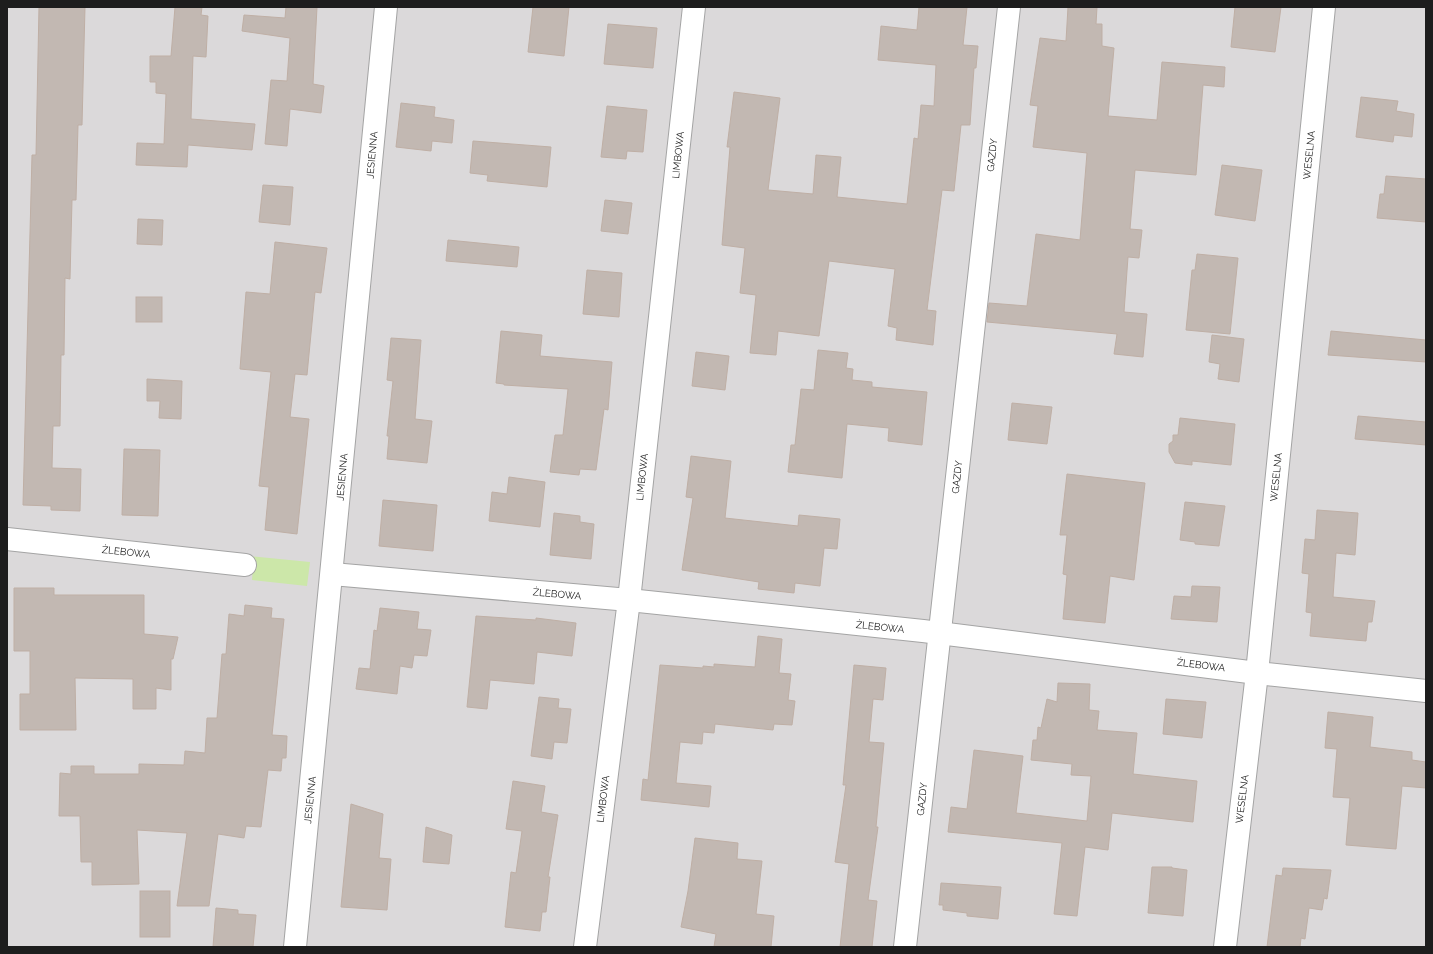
<svg xmlns="http://www.w3.org/2000/svg" width="1433" height="954" viewBox="0 0 1433 954" font-family="Raleway,sans-serif">
  <style>
    .residential { fill: #dbd9da }
    .grass { fill: #cce7a9 }
    .building { fill: #c2b8b2; stroke: #bfafa5 }
    .lines { fill: none; stroke-linecap: round; stroke-linejoin: round }
    .minor-casing { stroke: #a4a4a4; stroke-width: 24 }
    .minor { stroke: #fff; stroke-width: 22 }
    .labels { text-anchor: middle; dominant-baseline: central; stroke-width: 3.5; stroke-linejoin: round; paint-order: stroke }
    .street-label { font-size: 10px; fill: #1d1d1d; stroke: #fff }
  </style>
  <rect width="100%" height="100%" fill="#eee9e2"/>
  <polygon class="residential" points="7,7 1426,7 1426,947 7,946"/>
  <polygon class="grass" points="206,552 310,562 307,586 252,580 253,567"/>
  <g class="building">
    <polygon points="39,7 85,7 82,125 78,125 76,200 72,200 70,279 65,278 64,355 61,355 60,426 53,426 52,468 81,469 80,511 51,510 51,506 23,505 32,155 36,155"/>
    <polygon points="175,7 202,7 201,15 208,16 206,57 193,56 191,119 255,124 252,150 188,145 187,167 136,165 137,143 164,144 166,94 156,93 156,82 150,82 150,56 171,56"/>
    <polygon points="286,7 317,7 313,84 324,86 321,113 290,109 287,146 265,144 271,80 287,81 290,38 242,31 244,15 285,18"/>
    <polygon points="533,7 569,7 564,56 528,52"/>
    <polygon points="919,7 967,7 963,45 978,46 976,68 974,68 970,125 961,125 954,191 942,190 927,310 936,311 933,345 896,340 897,328 888,326 895,269 829,261 819,336 778,331 776,355 750,353 756,295 740,293 745,248 722,245 730,147 727,147 734,92 780,98 768,190 813,194 816,155 841,157 837,197 907,204 914,138 918,139 921,105 934,106 936,65 878,60 881,26 917,30"/>
    <polygon points="1068,7 1097,7 1096,24 1102,24 1102,46 1114,48 1108,116 1157,120 1162,62 1225,67 1224,87 1203,85 1196,175 1135,170 1130,229 1142,230 1139,258 1128,257 1124,312 1147,314 1143,357 1114,354 1117,334 987,322 989,303 1027,306 1036,234 1080,240 1087,153 1033,147 1038,106 1030,105 1040,38 1066,41"/>
    <polygon points="1235,7 1281,7 1275,52 1231,47"/>
    <polygon points="608,24 657,28 653,68 604,64"/>
    <polygon points="1361,97 1398,101 1396,111 1414,114 1412,137 1394,135 1393,142 1356,137"/>
    <polygon points="401,103 435,107 434,117 454,120 452,143 432,141 431,151 396,147"/>
    <polygon points="607,106 647,110 643,152 627,151 626,159 601,157"/>
    <polygon points="473,141 551,147 547,187 487,181 488,175 470,173"/>
    <polygon points="1222,165 1262,170 1255,221 1215,215"/>
    <polygon points="1386,176 1426,179 1426,222 1377,218 1380,194 1384,194"/>
    <polygon points="263,185 293,187 290,225 259,222"/>
    <polygon points="605,200 632,203 628,234 601,231"/>
    <polygon points="138,219 163,220 162,245 137,244"/>
    <polygon points="448,240 519,247 517,267 446,261"/>
    <polygon points="275,242 327,248 321,293 315,292 307,375 295,374 290,417 309,419 297,534 265,530 269,487 259,486 271,372 240,369 246,292 270,294"/>
    <polygon points="1197,254 1238,258 1230,334 1186,330 1192,270 1195,270"/>
    <polygon points="587,270 622,273 619,317 583,314"/>
    <rect x="136" y="297" width="26" height="25"/>
    <polygon points="501,331 542,335 540,356 612,362 608,410 604,409 596,470 580,469 579,475 550,472 555,435 563,435 568,389 504,385 504,384 496,383"/>
    <polygon points="1331,331 1426,340 1426,362 1328,355"/>
    <polygon points="1212,335 1244,339 1239,382 1218,379 1220,364 1209,362"/>
    <polygon points="391,338 421,340 415,419 432,421 427,463 387,459 389,436 387,436 393,381 387,380"/>
    <polygon points="818,350 848,353 846,368 853,369 852,380 872,382 872,387 927,392 922,445 888,441 889,428 847,424 842,478 788,472 791,445 795,445 801,389 814,390"/>
    <polygon points="696,352 729,356 725,390 692,386"/>
    <polygon points="147,379 182,381 181,419 159,418 160,401 147,401"/>
    <polygon points="1012,403 1052,407 1047,444 1008,440"/>
    <polygon points="1358,416 1426,422 1426,445 1355,439"/>
    <polygon points="1180,418 1235,424 1231,465 1192,461 1192,465 1175,463 1169,452 1169,444 1173,441 1173,435 1178,435"/>
    <polygon points="124,449 160,450 158,516 122,515"/>
    <polygon points="691,456 731,461 725,518 798,526 799,515 840,519 837,549 824,548 820,586 795,583 794,593 758,589 759,582 682,570 693,498 686,497"/>
    <polygon points="1067,474 1145,483 1134,580 1110,576 1105,623 1063,619 1067,575 1063,574 1067,535 1060,535"/>
    <polygon points="509,477 545,482 540,527 489,521 492,492 507,494"/>
    <polygon points="383,500 437,505 433,551 379,546"/>
    <polygon points="1185,502 1225,506 1219,546 1195,544 1195,542 1180,540"/>
    <polygon points="1317,510 1358,513 1355,555 1336,553 1333,597 1375,601 1372,622 1368,622 1366,641 1310,636 1312,613 1306,612 1309,574 1302,573 1305,539 1315,540"/>
    <polygon points="554,513 580,516 580,522 594,524 591,559 550,555"/>
    <polygon points="1192,586 1220,587 1217,622 1171,619 1174,596 1191,597"/>
    <polygon points="14,588 54,588 54,595 144,595 144,634 178,637 173,659 171,659 171,690 156,688 156,709 133,709 133,679 75,678 76,730 20,730 20,694 30,694 30,651 14,651"/>
    <polygon points="245,605 272,608 271,618 284,619 272,735 287,736 286,758 282,758 281,771 268,770 261,827 246,826 244,838 218,834 209,906 177,906 187,833 137,830 139,884 92,885 92,862 81,862 80,816 59,816 60,773 71,774 71,766 94,766 94,774 139,774 139,764 184,765 185,751 205,753 207,718 217,718 222,654 226,654 229,614 244,616"/>
    <polygon points="380,608 419,612 417,629 431,630 427,656 414,655 412,668 400,666 397,694 356,689 359,668 370,669 374,630 377,631"/>
    <polygon points="476,616 536,620 536,618 576,623 572,656 537,652 534,684 490,680 487,709 467,707"/>
    <polygon points="758,636 782,639 779,673 791,674 788,700 795,701 792,725 774,724 773,730 715,724 714,733 703,732 702,744 680,742 676,783 711,786 709,807 641,800 643,779 648,780 660,665 703,668 703,666 714,667 714,664 755,667"/>
    <polygon points="854,665 886,668 883,700 873,699 869,742 884,743 876,827 878,827 868,900 877,901 872,947 840,947 849,864 835,862 846,785 843,785"/>
    <polygon points="1058,683 1090,684 1089,710 1099,711 1097,730 1137,733 1133,774 1197,781 1193,822 1112,813 1108,850 1085,847 1077,916 1054,914 1062,843 948,832 951,807 967,809 974,750 1023,756 1016,813 1087,821 1091,776 1071,775 1072,764 1031,760 1033,740 1037,740 1038,727 1041,728 1047,699 1057,702"/>
    <polygon points="539,697 559,699 558,708 571,709 567,743 554,742 552,759 531,756"/>
    <polygon points="1166,699 1206,702 1202,738 1163,734"/>
    <polygon points="1328,712 1373,717 1370,747 1412,752 1412,760 1426,762 1426,788 1402,786 1396,849 1346,845 1350,798 1333,797 1337,749 1325,748"/>
    <polygon points="513,781 545,786 541,812 558,815 548,877 550,877 546,912 542,912 540,931 505,927 511,872 516,873 522,831 506,829"/>
    <polygon points="351,804 383,814 379,858 391,859 387,910 341,907"/>
    <polygon points="426,827 452,835 449,864 423,862"/>
    <polygon points="695,838 738,843 737,859 762,861 756,914 774,916 771,947 714,947 716,934 681,927 688,891"/>
    <polygon points="1152,867 1172,867 1172,868 1187,870 1183,916 1148,913"/>
    <polygon points="1283,868 1331,870 1327,899 1324,898 1322,910 1309,908 1305,939 1301,938 1300,947 1267,947 1276,875 1282,876"/>
    <polygon points="941,883 1001,887 998,919 967,916 967,913 943,910 943,905 939,905"/>
    <rect x="140" y="891" width="30" height="46"/>
    <polygon points="216,908 238,910 238,914 256,915 253,947 213,947"/>
  </g>
  <g class="lines">
    <g class="minor-casing">
      <g id="minor">
        <polyline points="7,539 245,565"/>
        <polyline points="332,574 629,600 923,631 1257,673 1426,691"/>
        <polyline points="295,947 386,7"/>
        <polyline points="585,947 629,600 694,7"/>
        <polyline points="905,947 1009,7"/>
        <polyline points="1225,947 1257,673 1324,7"/>
      </g>
    </g>
    <use href="#minor" class="minor"/>
  </g>
  <g class="labels">
    <g class="street-label">
      <text transform="translate(372 155) rotate(-85)">JESIENNA</text>
      <text transform="translate(678 155) rotate(-84)">LIMBOWA</text>
      <text transform="translate(992 155) rotate(-84)">GAZDY</text>
      <text transform="translate(1309 155) rotate(-84)">WESELNA</text>
      <text transform="translate(342 477) rotate(-85)">JESIENNA</text>
      <text transform="translate(642 477) rotate(-84)">LIMBOWA</text>
      <text transform="translate(957 477) rotate(-84)">GAZDY</text>
      <text transform="translate(1276 477) rotate(-84)">WESELNA</text>
      <text transform="translate(126 552) rotate(6)">ŻLEBOWA</text>
      <text transform="translate(557 594) rotate(5)">ŻLEBOWA</text>
      <text transform="translate(880 627) rotate(6)">ŻLEBOWA</text>
      <text transform="translate(1201 665) rotate(7)">ŻLEBOWA</text>
      <text transform="translate(603 799) rotate(-83)">LIMBOWA</text>
      <text transform="translate(922 799) rotate(-84)">GAZDY</text>
      <text transform="translate(1242 799) rotate(-83)">WESELNA</text>
      <text transform="translate(310 800) rotate(-84)">JESIENNA</text>
    </g>
  </g>
  <rect width="1433" height="954" fill="none" stroke="#1d1d1d" stroke-width="16"/>
</svg>
